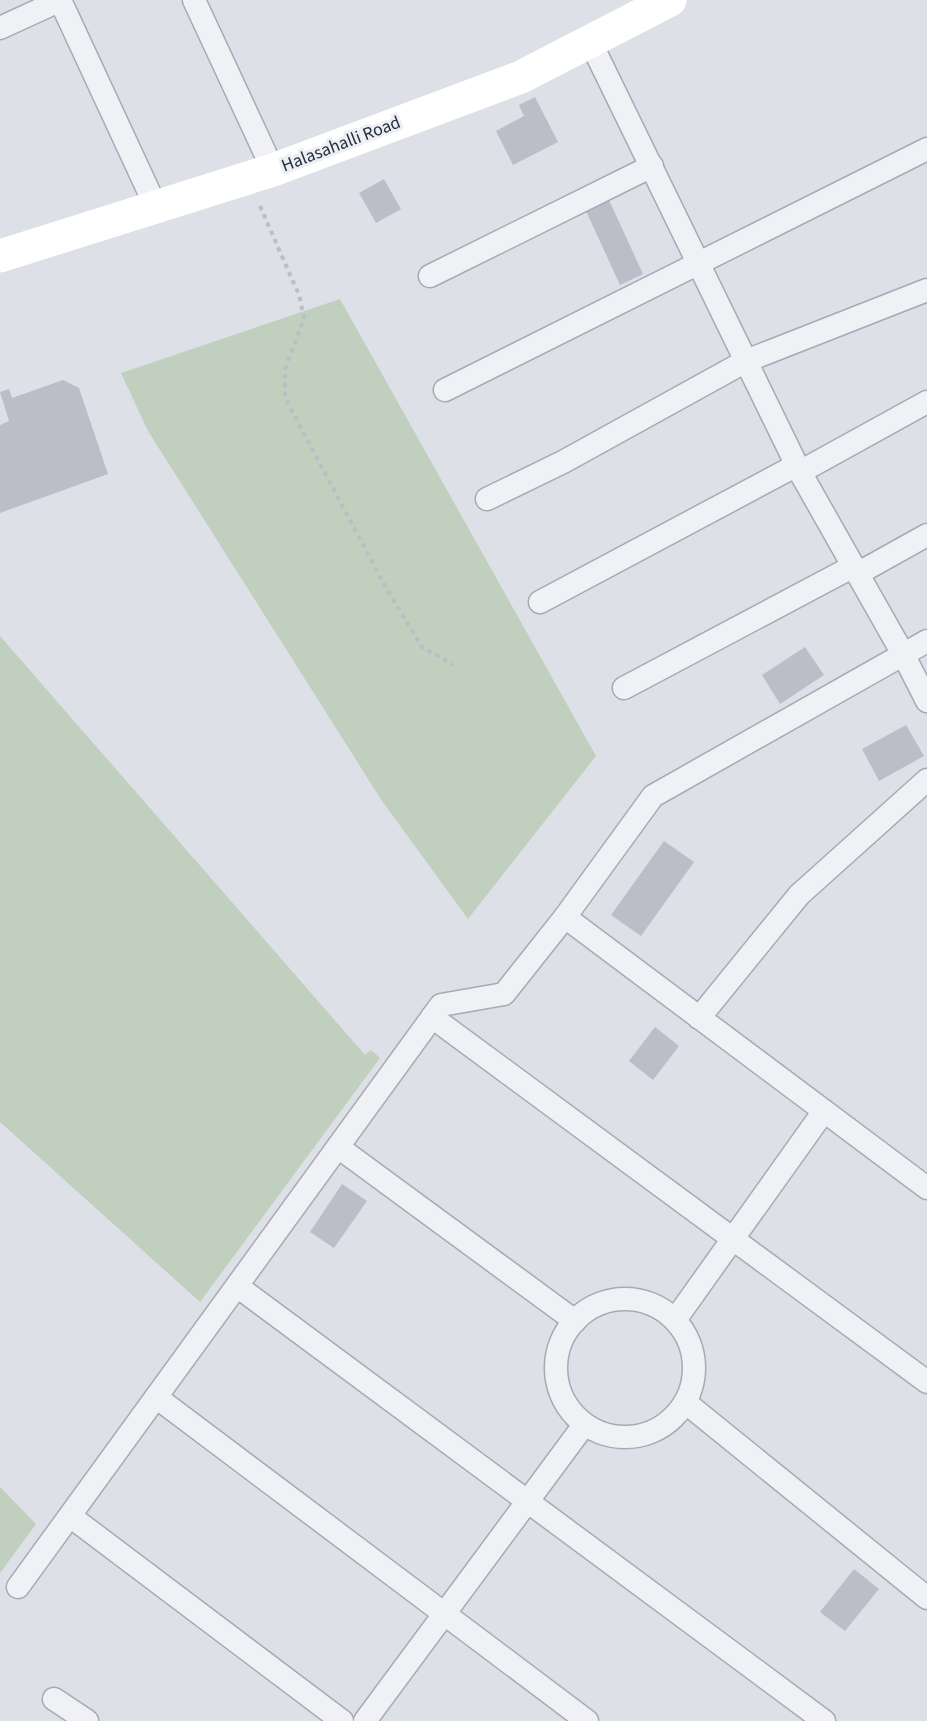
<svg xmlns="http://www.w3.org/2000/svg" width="927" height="1721" viewBox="0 0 927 1721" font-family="'Source Sans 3',sans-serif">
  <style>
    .green { fill: #c1cfbf }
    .building { fill: #bbbec8 }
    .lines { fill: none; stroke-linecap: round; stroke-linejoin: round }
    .minor-casing { stroke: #a6aab3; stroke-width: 25 }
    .path { stroke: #bbbec5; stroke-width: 4; stroke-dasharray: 4.5 4.5; stroke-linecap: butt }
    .minor { stroke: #eff1f5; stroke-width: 22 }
    .secondary { stroke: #fff; stroke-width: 33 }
    .labels { text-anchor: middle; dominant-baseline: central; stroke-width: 6; stroke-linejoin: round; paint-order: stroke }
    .street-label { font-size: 18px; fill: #272d3b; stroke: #eceff4 }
  </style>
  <rect width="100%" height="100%" fill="#dde0e6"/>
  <g class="green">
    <polygon points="340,299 596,756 468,919 382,801 148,431 121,373"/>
    <polygon points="0,636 365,1055 371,1050 380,1058 200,1302 0,1122"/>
    <polygon points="0,1487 36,1524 0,1573"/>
  </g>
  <g class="building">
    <polygon points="535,97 558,142 513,165 496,131 524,116 519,105"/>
    <polygon points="384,179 401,209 376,223 359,193"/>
    <polygon points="609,200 643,274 620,285 586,211"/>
    <polygon points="63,380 79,388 108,474 0,513 0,425 9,421 0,392 9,389 12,398"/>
    <polygon points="805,647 824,675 780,704 762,675"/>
    <polygon points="906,725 924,756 879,781 862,749"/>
    <polygon points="664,841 694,862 641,936 611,915"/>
    <polygon points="655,1027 679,1046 653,1080 629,1061"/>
    <polygon points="342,1184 367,1201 334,1248 310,1232"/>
    <polygon points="854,1569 879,1589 845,1631 820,1612"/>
  </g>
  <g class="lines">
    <g class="minor-casing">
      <g id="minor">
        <polyline points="60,0 156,207"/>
        <polyline points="194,0 273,170"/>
        <polyline points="0,28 61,0"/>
        <polyline points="590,41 800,472 903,654 927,701"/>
        <polyline points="430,276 652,166"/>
        <polyline points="445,390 927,149"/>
        <polyline points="800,472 927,402"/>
        <polyline points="487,499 563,462 746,361 927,290"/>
        <polyline points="857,574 927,535"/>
        <polyline points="540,602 797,465"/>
        <polyline points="624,688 852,567"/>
        <polyline points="565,917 927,1188"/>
        <polyline points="432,1017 927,1382"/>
        <polyline points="699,1018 799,895 927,780"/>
        <polyline points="338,1147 575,1321"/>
        <polyline points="237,1286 824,1721"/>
        <circle cx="625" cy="1368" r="69"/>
        <polyline points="675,1320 824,1111"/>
        <polyline points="156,1397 587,1721"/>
        <polyline points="685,1402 927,1598"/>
        <polyline points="70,1516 342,1721"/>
        <polyline points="18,1587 441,1005 504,994 565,917 653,796 927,641"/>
        <polyline points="54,1699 87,1721"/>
        <polyline points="365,1721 584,1425"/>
      </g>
    </g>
    <polyline class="path" points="260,206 299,295 304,318 285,369 285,398 385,586 422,647 453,665"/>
    <use href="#minor" class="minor"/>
    <polyline class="secondary" points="0,256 273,170 521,77 670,0"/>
  </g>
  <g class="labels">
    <g class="street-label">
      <text transform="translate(341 144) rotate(-21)">Halasahalli Road</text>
    </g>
  </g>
</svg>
